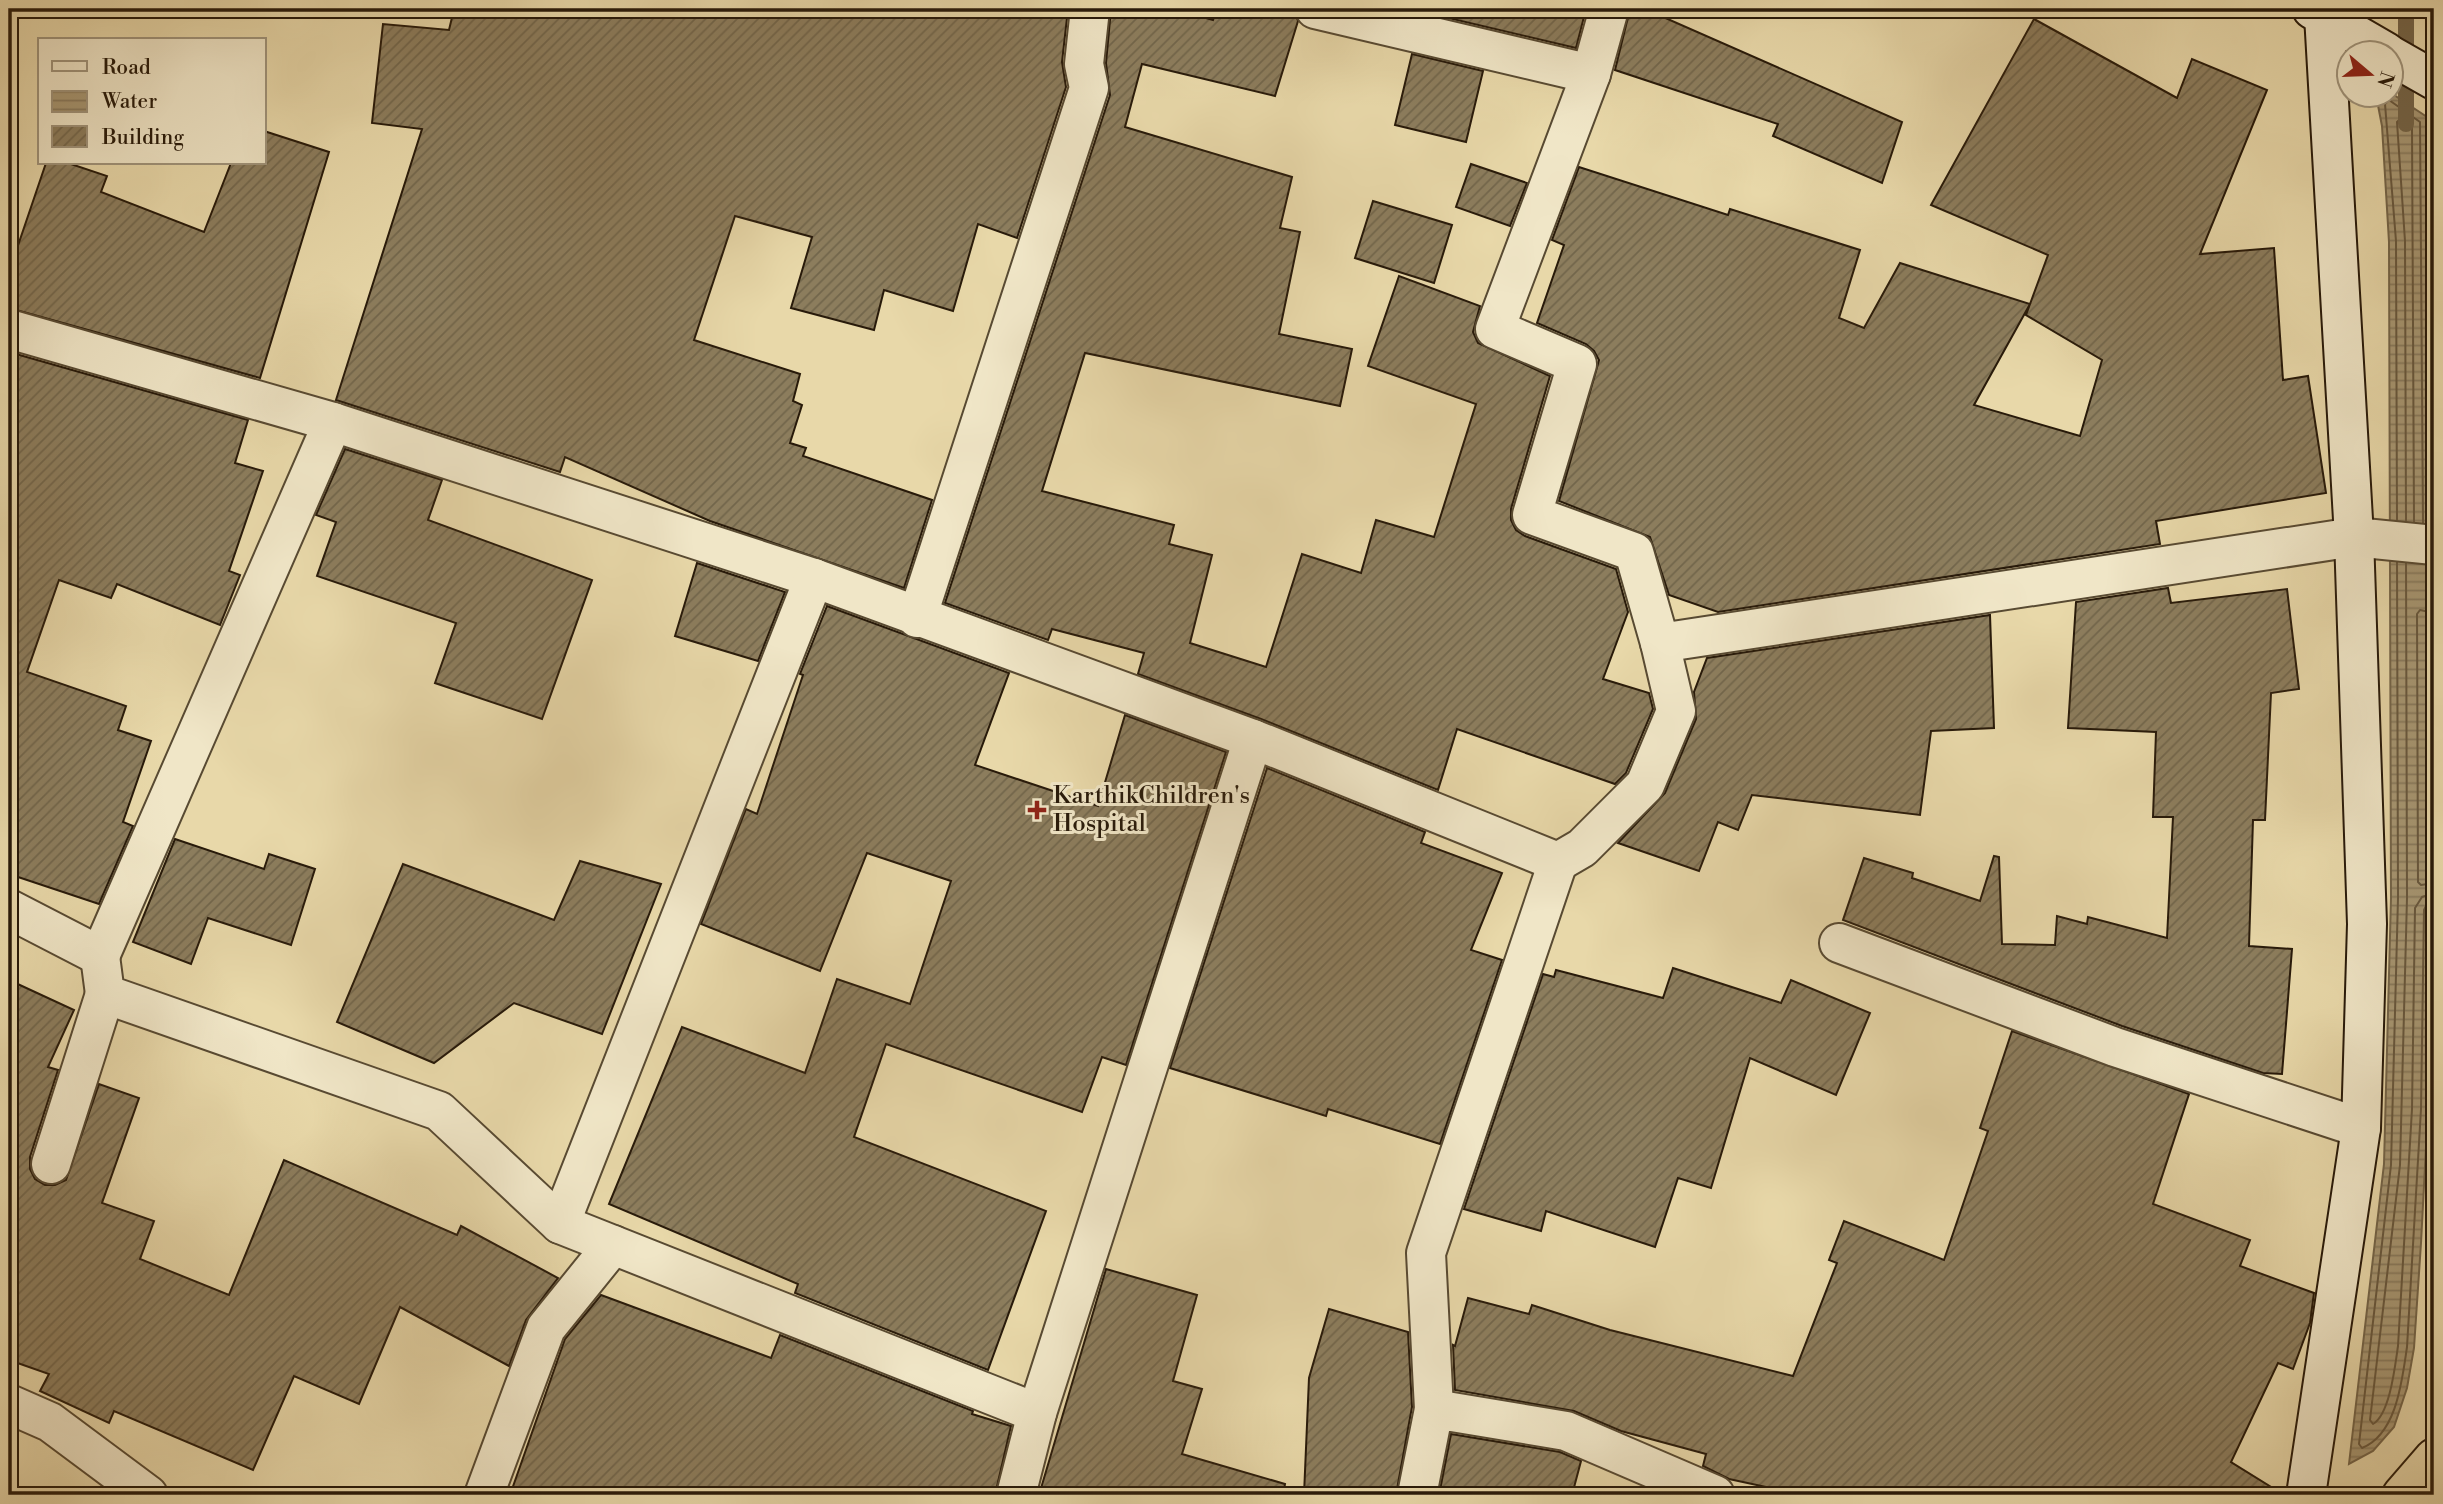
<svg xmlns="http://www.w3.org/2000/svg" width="2443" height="1504" viewBox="0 0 2443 1504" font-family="'Libre Bodoni',serif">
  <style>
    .water { fill: url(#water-rules); stroke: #746549; stroke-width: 2 }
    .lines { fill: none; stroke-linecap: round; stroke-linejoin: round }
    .shore { stroke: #68583e; stroke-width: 2 }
    .stream { stroke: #746549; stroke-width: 16 }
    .building { fill: url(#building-hatch); stroke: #281a0a; stroke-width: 2 }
    .street-casing { stroke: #584a32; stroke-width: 42 }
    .secondary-casing { stroke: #281a0a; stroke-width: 42 }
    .highway-casing { stroke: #281a0a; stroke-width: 42 }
    .street { stroke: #f0e6c7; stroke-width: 38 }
    .secondary { stroke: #f0e6c7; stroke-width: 38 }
    .highway { stroke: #e8d8a9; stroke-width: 38 }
    .poi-dot { fill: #8f2418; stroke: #f0e6c7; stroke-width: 2.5 }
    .labels { text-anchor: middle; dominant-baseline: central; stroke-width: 6; stroke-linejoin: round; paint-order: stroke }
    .poi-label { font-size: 24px; fill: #281a0a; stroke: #f0e6c7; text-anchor: start }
  </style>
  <defs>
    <pattern id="water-rules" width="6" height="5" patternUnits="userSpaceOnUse" patternTransform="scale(1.75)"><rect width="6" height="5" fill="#a79773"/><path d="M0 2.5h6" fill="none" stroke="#887a5d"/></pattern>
    <pattern id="building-hatch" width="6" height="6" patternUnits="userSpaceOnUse" patternTransform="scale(1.75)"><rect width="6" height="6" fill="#8c7d5d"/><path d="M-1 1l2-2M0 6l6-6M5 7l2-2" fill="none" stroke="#72664b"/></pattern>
  </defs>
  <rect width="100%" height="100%" fill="#e8d8a9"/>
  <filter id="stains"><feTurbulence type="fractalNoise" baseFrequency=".00286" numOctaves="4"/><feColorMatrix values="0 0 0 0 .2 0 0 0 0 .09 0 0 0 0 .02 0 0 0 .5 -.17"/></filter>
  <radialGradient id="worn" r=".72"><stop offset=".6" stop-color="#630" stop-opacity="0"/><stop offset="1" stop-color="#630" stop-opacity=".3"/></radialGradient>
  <polygon class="water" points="2391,93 2427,117 2431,881 2428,1109 2421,1243 2414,1348 2407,1388 2394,1427 2373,1451 2349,1464 2384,1164 2391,898 2389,242 2382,126 2376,95"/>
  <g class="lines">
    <g class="shore">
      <polyline points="2397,520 2396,241 2385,104 2389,100 2420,122 2423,523"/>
      <polyline points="2406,521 2405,241 2397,122 2401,118 2412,127 2414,522"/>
      <path d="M2397 562 2398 898 2391 1165 2359 1444 2362 1448C2397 1434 2402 1380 2407 1347L2421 1109 2424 910 2427 904 2434 902"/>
      <path d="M2406 563 2407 898 2400 1165 2370 1420 2373 1424C2390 1414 2395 1366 2398 1346L2412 1109 2415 908 2422 897 2434 893"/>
      <polyline points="2434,613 2420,610 2417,614 2418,882 2421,885 2434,883"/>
    </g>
    <polyline class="stream" points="2402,9 2406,16 2406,124"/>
  </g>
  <g class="building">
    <polygon points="454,9 1068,9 1062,62 1066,87 1017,238 978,224 953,311 884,290 874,330 791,308 812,237 735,216 694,340 800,374 793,401 802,405 790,443 806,448 803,456 932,500 904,588 710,521 565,457 560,472 336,400 422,129 372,123 383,24 449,30"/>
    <polygon points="1111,9 1174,9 1213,20 1217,9 1294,9 1298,21 1275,96 1142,64 1125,127 1292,177 1280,228 1300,232 1279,334 1352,349 1340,406 1085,353 1042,491 1174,525 1169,544 1212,555 1190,643 1266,667 1302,554 1361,573 1376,520 1434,537 1476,404 1368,366 1399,276 1480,306 1473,332 1478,343 1550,376 1511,509 1511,520 1516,530 1525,536 1616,569 1628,612 1603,679 1649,693 1653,709 1626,773 1615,784 1457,729 1438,790 1261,719 1138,674 1144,653 1052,629 1048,640 945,603 1110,95 1106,63"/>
    <polygon points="1424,9 1586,9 1576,48 1423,12"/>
    <polygon points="1630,9 1645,9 1902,122 1882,183 1773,136 1778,124 1615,70"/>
    <polygon points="2034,19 2177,98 2192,59 2267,90 2200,254 2274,248 2283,380 2308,376 2326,493 2156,521 2160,544 1718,612 1669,595 1650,537 1559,501 1599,360 1594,351 1586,344 1537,323 1564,245 1552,240 1579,167 1728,215 1730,209 1860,250 1839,318 1864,328 1900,263 2030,304 1974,405 2080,436 2102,360 2026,315 2048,255 1931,205"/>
    <polygon points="1412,54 1483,71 1466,142 1395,125"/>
    <polygon points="264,131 329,152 260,378 9,308 9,272 46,163 68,163 107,176 101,192 204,232 231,163 264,163"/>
    <polygon points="1471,164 1527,183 1510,226 1456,207"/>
    <polygon points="1373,201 1452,225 1434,283 1355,258"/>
    <polygon points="9,352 248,420 235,463 263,471 229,571 240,575 220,625 117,584 111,598 59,580 27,672 126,706 118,730 151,741 123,822 133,826 99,904 9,874"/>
    <polygon points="345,449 442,480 428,520 592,580 542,719 435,683 456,623 317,576 336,522 316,515"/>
    <polygon points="697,563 785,592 758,661 675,636"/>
    <polygon points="2168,588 2171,603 2287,589 2299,689 2271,693 2265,820 2253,820 2249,946 2292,949 2282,1074 2263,1073 2122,1026 1843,920 1864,858 1913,873 1912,878 1980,901 1994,856 1999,857 2002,944 2055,945 2057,916 2087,924 2088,917 2167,938 2173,817 2153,817 2156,732 2068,728 2076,602"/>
    <polygon points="827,606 1009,673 975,765 1098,806 1125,715 1226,752 1126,1065 1102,1057 1082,1112 886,1044 854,1137 1046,1211 988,1370 795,1293 798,1284 609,1204 682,1027 805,1073 837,979 910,1004 951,881 867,853 820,971 701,924 746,809 757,814 803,675 800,674"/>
    <polygon points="1990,615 1994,728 1931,731 1920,815 1752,795 1738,830 1718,822 1699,871 1618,843 1665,793 1696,719 1694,692 1707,658"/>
    <polygon points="1267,768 1425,832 1421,843 1502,873 1471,950 1502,960 1440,1144 1328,1109 1326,1116 1170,1068"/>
    <polygon points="175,839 264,869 269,854 315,869 291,945 208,918 191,964 133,942"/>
    <polygon points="580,861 661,884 602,1034 514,1003 434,1063 337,1022 403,864 554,920"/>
    <polygon points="1673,968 1781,1003 1791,980 1870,1013 1836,1095 1750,1058 1711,1188 1678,1178 1655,1247 1546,1211 1541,1231 1464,1209 1543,974 1554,977 1556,970 1663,998"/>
    <polygon points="9,980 74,1010 48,1067 58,1070 30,1157 30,1169 35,1179 45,1185 55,1185 66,1180 99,1084 139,1098 102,1203 154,1221 140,1259 229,1295 284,1160 457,1235 461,1226 558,1278 526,1320 509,1366 400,1307 359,1404 294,1376 253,1470 114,1411 109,1423 40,1391 49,1374 9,1360"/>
    <polygon points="2012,1031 2189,1094 2153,1204 2250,1240 2240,1266 2314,1293 2310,1323 2293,1369 2278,1363 2231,1462 2284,1495 1803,1495 1729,1479 1703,1466 1706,1454 1621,1431 1574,1411 1455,1390 1453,1345 1455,1346 1468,1298 1529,1314 1532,1305 1610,1330 1793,1376 1837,1263 1829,1260 1844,1221 1944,1260 1988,1131 1980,1128"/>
    <polygon points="1106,1269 1197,1295 1173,1381 1202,1389 1182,1454 1285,1484 1283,1495 1039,1495"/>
    <polygon points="601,1295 771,1358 780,1335 973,1411 972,1414 1011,1426 995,1495 510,1495 565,1339"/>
    <polygon points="1329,1309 1408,1332 1412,1407 1396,1495 1304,1495 1309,1378"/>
    <polygon points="1451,1434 1560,1452 1581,1461 1572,1495 1439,1495"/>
  </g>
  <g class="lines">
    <g class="street-casing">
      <g id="street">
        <polyline points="1315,9 1591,74"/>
        <polyline points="1609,9 1591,74 1495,329 1577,364 1532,515 1634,552 1660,643"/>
        <polyline points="9,329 333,422 814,578 1253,739 1558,862 1582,848 1645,785 1676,711 1660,643 2354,537 2434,545"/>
        <polyline points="917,618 1089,88 1084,64 1090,9"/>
        <polyline points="9,909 100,956 333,422"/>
        <polyline points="1839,943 2115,1047 2361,1128"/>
        <polyline points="100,956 105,994 439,1111 560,1224 1037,1413"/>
        <polyline points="51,1164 105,994"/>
        <polyline points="560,1224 814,578"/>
        <polyline points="9,1404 50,1422 148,1495"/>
        <polyline points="1434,1409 1426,1253 1558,862"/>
        <polyline points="484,1495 546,1328 613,1245"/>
        <polyline points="1016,1495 1037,1413 1253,739"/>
        <polyline points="1417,1495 1434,1409 1566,1431 1715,1495"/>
      </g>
    </g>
    <g class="secondary-casing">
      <g id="secondary">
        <polyline points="2312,9 2386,52"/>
        <polyline points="2390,55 2434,80"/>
        <polyline points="2306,1495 2361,1128 2367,924 2354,537 2324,15"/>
      </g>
    </g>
    <g class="highway-casing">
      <polyline id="highway" points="2402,1495 2434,1458"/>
    </g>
    <use href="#street" class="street"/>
    <use href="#secondary" class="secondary"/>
    <use href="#highway" class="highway"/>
  </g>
  <path class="poi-dot" d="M1033.5 799.5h7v7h7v7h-7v7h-7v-7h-7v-7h7z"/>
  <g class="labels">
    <g class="poi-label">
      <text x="1053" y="796">KarthikChildren's<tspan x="1053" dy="28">Hospital</tspan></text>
    </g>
  </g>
  <rect width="2443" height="1504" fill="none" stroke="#e8d8a9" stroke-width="35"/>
  <rect x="10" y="10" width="2422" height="1483" fill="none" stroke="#281a0a" stroke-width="3.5"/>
  <rect x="18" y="18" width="2408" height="1469" fill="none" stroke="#281a0a" stroke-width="2"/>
  <rect x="38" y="38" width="228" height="126" fill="#f0e6c7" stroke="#a0947b" stroke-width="2"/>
  <rect x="52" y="61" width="35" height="10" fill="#f0e6c7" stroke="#a0947b" stroke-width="2"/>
  <text x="102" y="74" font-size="21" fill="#281a0a">Road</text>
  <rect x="52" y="91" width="35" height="21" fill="url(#water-rules)" stroke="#a0947b" stroke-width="2"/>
  <text x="102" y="108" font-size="21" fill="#281a0a">Water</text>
  <rect x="52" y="126" width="35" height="21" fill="url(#building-hatch)" stroke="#a0947b" stroke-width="2"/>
  <text x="102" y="144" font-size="21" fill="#281a0a">Building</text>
  <g transform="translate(2370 74) rotate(109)"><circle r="33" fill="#f0e6c7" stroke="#a0947b" stroke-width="2"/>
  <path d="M0-5L12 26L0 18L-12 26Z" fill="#8f2418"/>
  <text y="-10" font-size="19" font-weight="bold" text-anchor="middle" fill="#281a0a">N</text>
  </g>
  <rect width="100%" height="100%" filter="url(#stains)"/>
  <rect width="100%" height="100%" fill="url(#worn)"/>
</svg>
